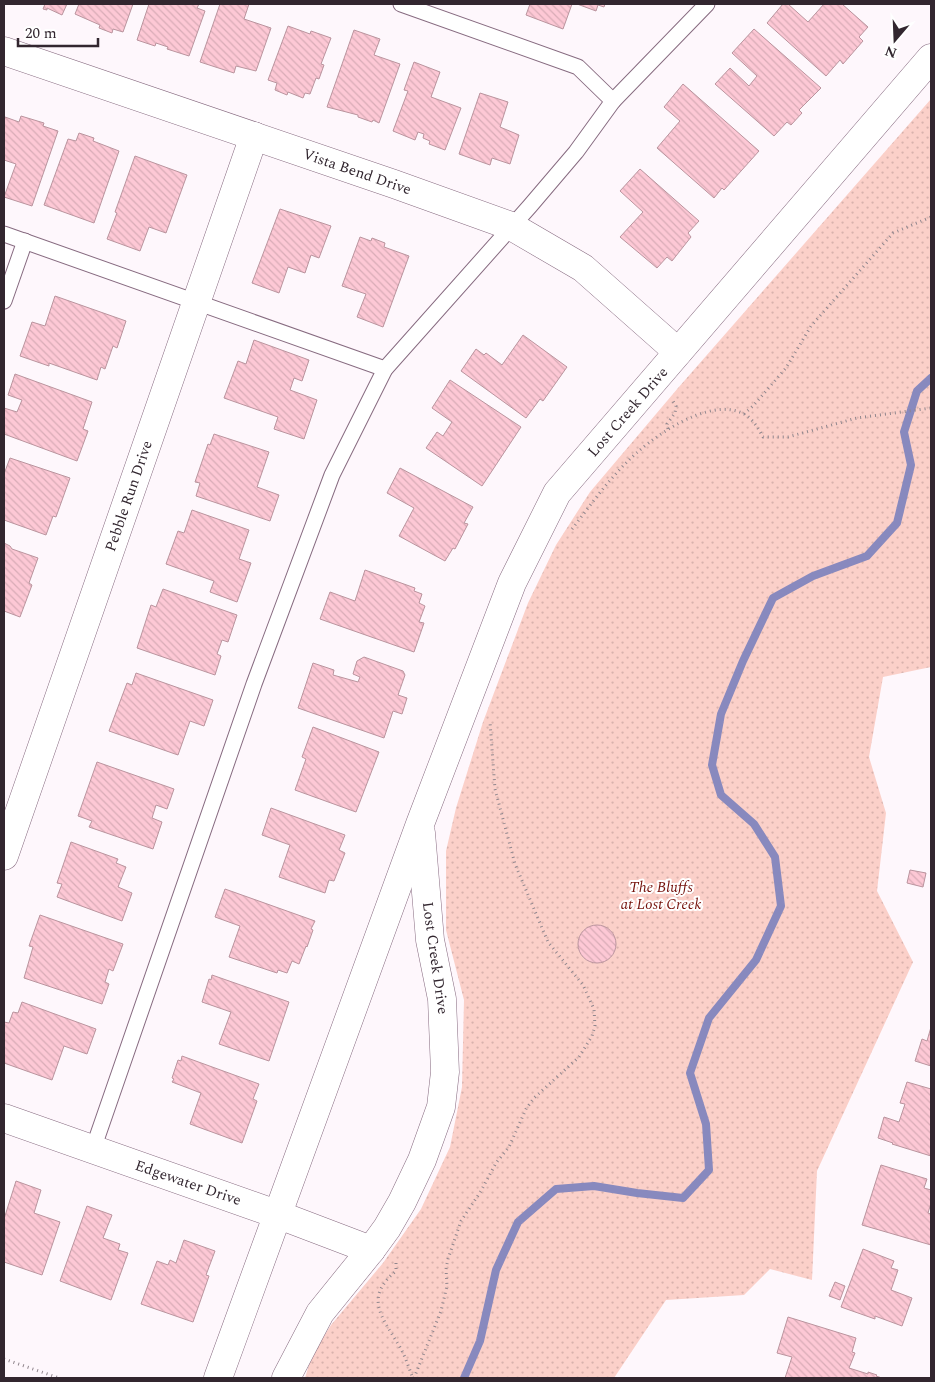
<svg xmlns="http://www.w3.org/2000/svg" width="935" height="1382" viewBox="0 0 935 1382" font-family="Spectral,serif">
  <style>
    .park { fill: url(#park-dots) }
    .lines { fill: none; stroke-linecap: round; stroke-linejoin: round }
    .stream { stroke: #8889be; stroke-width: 8 }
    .building { fill: url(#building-back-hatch); stroke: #ba949e }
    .lane-casing { stroke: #876b80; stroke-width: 17 }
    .street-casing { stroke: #876b80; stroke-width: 29 }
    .path { stroke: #90868d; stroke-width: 3; stroke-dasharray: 1 4; stroke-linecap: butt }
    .lane { stroke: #fff; stroke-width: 15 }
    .street { stroke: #fff; stroke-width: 28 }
    .labels { text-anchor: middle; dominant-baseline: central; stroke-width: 4; stroke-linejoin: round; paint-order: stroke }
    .street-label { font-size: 15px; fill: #32262f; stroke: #fff }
    .park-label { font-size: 15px; font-style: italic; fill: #75120c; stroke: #fff }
  </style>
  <defs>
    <pattern id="park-dots" width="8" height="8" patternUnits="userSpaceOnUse" patternTransform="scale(1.25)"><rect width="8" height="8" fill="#fbd0c9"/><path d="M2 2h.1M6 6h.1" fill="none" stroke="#d8b2ad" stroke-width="1.8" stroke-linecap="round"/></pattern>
    <pattern id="building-back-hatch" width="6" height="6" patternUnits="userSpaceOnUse" patternTransform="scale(1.25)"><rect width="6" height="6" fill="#fdc8d5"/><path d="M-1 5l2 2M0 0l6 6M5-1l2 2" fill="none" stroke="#d9acb7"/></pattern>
  </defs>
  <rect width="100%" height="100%" fill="#fef7fc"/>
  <polygon class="park" points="931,99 931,667 883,677 869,757 886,813 877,891 913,962 817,1171 812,1280 770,1269 744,1295 666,1300 614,1378 305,1378 312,1355 331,1325 383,1263 421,1209 450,1147 462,1087 464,1000 446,930 446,851 456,808 483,722 528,603 556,545 590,492 678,388"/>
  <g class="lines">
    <polyline class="stream" points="464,1378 480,1341 496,1270 518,1222 556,1189 594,1186 637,1193 683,1198 709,1170 706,1124 690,1073 709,1018 756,960 781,906 775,857 754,824 721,795 712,765 721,714 743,661 773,598 813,576 867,556 897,523 911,465 904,432 917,391 931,378"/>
  </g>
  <g class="building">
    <polygon points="45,4 67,4 62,15 47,8 47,10 43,9"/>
    <polygon points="79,4 133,4 123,32 113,29 112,33 99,28 100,25 75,14"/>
    <polygon points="149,4 199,4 197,8 205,11 189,56 167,49 168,47 156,43 155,46 137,40"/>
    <polygon points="220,4 249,4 244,19 271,28 256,71 236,66 234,73 200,62"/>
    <polygon points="530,4 572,4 563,29 526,15"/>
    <polygon points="577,4 605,4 604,7 598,5 596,11"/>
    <polygon points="783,4 788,4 808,22 824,4 842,4 868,27 859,37 863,41 843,64 840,60 826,76 767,23"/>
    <polygon points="288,26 310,34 311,31 331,38 321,64 324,65 319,79 316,78 310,94 305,93 303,98 288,92 287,95 275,90 277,83 268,80"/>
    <polygon points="754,29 821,88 799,110 802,113 791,125 787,122 774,136 715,84 730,68 749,86 757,76 732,53"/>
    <polygon points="354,30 380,39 374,55 400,64 379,123 373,120 372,122 358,117 358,115 327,107"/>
    <polygon points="414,62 440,72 431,97 461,108 445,150 429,144 430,141 423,138 424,134 418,132 415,140 393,131 408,91 404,90"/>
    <polygon points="683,84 759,151 724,190 722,188 714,198 657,148 680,121 664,107"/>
    <polygon points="480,93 508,102 500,127 519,135 510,164 492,158 490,165 459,154"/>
    <polygon points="21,116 44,123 43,126 58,131 32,206 4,197 16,164 4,160 4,121 5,117 19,122"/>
    <polygon points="79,133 94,138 93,141 119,151 94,223 44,205 68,139 76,141"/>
    <polygon points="135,156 187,175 166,233 149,227 140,251 107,239 117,213 115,212"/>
    <polygon points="640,169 699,221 688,233 691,237 672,261 667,257 657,268 620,237 643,212 620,191"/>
    <polygon points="280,209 331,226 319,258 311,255 305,273 288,267 279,293 252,283"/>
    <polygon points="360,237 371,241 372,238 385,243 384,247 409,256 383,327 357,317 366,294 342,286"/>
    <polygon points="55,296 126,321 117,348 113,346 105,369 101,367 97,380 49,363 49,366 20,356 32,322 45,326"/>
    <polygon points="523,335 567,367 543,401 540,399 526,418 461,371 476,349 484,355 486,353 502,365"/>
    <polygon points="254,340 309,360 302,381 294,378 290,390 317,400 304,439 274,429 278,417 224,398 238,361 246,364"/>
    <polygon points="15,374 92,402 83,429 88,431 77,461 4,434 4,408 17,412 22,400 8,395"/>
    <polygon points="450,380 521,427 482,486 426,448 437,432 443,436 452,422 432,408"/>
    <polygon points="214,434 269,452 257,487 279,495 270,521 196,496 200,483 195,482 208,444 210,445"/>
    <polygon points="10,458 70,478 56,517 53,516 46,535 4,520 4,474"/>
    <polygon points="400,468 473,507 464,523 468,524 455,549 453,548 445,561 399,536 414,508 387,493"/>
    <polygon points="192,510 249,530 239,559 251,563 237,602 210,592 214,581 166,564 178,531 184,533"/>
    <polygon points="4,543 10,546 12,549 38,558 29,583 32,585 20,617 4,611"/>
    <polygon points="365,570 415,588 414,591 422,594 419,603 425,606 419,622 424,623 414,652 320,619 330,592 355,601"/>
    <polygon points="163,589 237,615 228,642 222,640 217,654 221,656 215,675 137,648 151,605 156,607"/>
    <polygon points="364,657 403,671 405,675 398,695 407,698 402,714 393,711 384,738 298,708 313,663 334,670 333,675 358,682 360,677 353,674 357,661"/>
    <polygon points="136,673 213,700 204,726 190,721 178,755 109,731 127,683 132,685"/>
    <polygon points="313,727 379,752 356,812 295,790 306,759 302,757"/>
    <polygon points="97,762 174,789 167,809 156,805 152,818 162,822 153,849 89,827 92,821 78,816"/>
    <polygon points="271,808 345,835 339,850 345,853 334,881 329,880 325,893 279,877 290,845 262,835"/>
    <polygon points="71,842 118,859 116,863 126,867 118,887 132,893 122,921 57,897 62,884 57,883"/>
    <polygon points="910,870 926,873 923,887 907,883"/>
    <polygon points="225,889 315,921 311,929 313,930 307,947 306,946 299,964 292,961 287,973 278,970 277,973 229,957 240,926 215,917"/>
    <polygon points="40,915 123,944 113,971 109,969 105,982 109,984 102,1004 24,978 33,947 29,946"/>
    <circle cx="597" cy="944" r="19"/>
    <polygon points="212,975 289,1002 269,1061 219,1044 231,1012 202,1002 209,979 211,980"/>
    <polygon points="22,1002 96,1029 87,1054 64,1046 52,1080 4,1063 4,1022 9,1023 13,1012 18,1013"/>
    <polygon points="931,1027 931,1066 915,1061 922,1039 927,1041"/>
    <polygon points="182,1056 259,1084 253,1099 257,1101 242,1143 190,1124 201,1093 172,1082 174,1079 172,1078 178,1060 181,1061"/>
    <polygon points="907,1082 931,1089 931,1156 892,1144 893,1143 878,1138 884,1117 899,1122 905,1104 900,1103"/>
    <polygon points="881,1165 927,1179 924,1188 931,1190 931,1203 928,1213 931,1214 931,1245 862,1225"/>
    <polygon points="16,1181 41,1190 34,1213 60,1222 42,1275 4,1262 4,1219"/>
    <polygon points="87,1206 112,1215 103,1238 120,1244 118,1250 128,1253 111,1300 60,1281"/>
    <polygon points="184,1240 215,1251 206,1275 209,1276 193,1322 141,1304 157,1261 168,1265 170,1260 176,1263"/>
    <polygon points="863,1249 894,1261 891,1268 898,1270 891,1290 912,1298 902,1326 875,1316 875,1319 841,1307"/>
    <polygon points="835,1282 845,1286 840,1300 829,1296"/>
    <polygon points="788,1317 856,1338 852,1352 855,1353 849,1368 868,1374 868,1372 877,1375 876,1376 882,1378 785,1378 792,1357 777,1353"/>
  </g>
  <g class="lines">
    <g class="lane-casing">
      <g id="lane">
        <polyline points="613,101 707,4"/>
        <polyline points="4,234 385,369"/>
        <polyline points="4,301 25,241"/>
        <polyline points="93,1149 254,684 332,475 385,369 530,206 576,152 613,101 578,67 401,4"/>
      </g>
    </g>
    <g class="street-casing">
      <g id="street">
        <polyline points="4,51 394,184 511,226 583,268 678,352"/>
        <polyline points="4,856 254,136"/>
        <polyline points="4,1118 279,1215 371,1250"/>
        <polyline points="218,1378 420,824 512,583 557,493 931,58"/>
        <polyline points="286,1378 320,1313 371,1250 387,1228 402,1202 422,1160 441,1107 445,1072 442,999 430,940 421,833"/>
      </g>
    </g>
    <g class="path">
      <polyline points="744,414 753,406 786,368 811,326 893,233 931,217"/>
      <polyline points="668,429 667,424 675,413 676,406 673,401"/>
      <path d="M572 529C589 507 606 483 626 463 649 439 709 395 744 414 753 419 758 428 763 437H788L857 418 931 408"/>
      <path d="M396 1263V1271C362 1299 384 1319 401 1349 406 1358 409 1369 413 1378"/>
      <polyline points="4,1359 59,1378"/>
      <polyline points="414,1378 441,1311 447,1286 446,1269 448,1259 461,1221 481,1191 496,1163 509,1147 526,1109 534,1098 579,1057 592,1036 595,1026 594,1009 583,985 548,942 515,864 495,789 490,722"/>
    </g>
    <use href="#lane" class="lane"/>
    <use href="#street" class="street"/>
  </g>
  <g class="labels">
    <g class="street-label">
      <text transform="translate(357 172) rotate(19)">Vista Bend Drive</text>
      <text transform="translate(628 412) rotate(-49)">Lost Creek Drive</text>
      <text transform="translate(129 496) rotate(-71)">Pebble Run Drive</text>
      <text transform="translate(435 958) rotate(82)">Lost Creek Drive</text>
      <text transform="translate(188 1183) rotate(19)">Edgewater Drive</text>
    </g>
    <g class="park-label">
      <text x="661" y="887">The Bluffs<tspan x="661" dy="17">at Lost Creek</tspan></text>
    </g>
  </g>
  <rect width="935" height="1382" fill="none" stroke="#32262f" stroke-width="10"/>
  <g transform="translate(895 40) rotate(199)" stroke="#ffffff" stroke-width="4" paint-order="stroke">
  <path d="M0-4L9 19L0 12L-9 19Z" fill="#32262f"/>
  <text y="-8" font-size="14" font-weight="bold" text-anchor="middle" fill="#32262f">N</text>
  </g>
  <path d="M18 38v8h80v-8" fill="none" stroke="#32262f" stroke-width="2.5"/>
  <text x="25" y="38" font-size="15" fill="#32262f" stroke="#ffffff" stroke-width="4" paint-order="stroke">20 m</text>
</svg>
